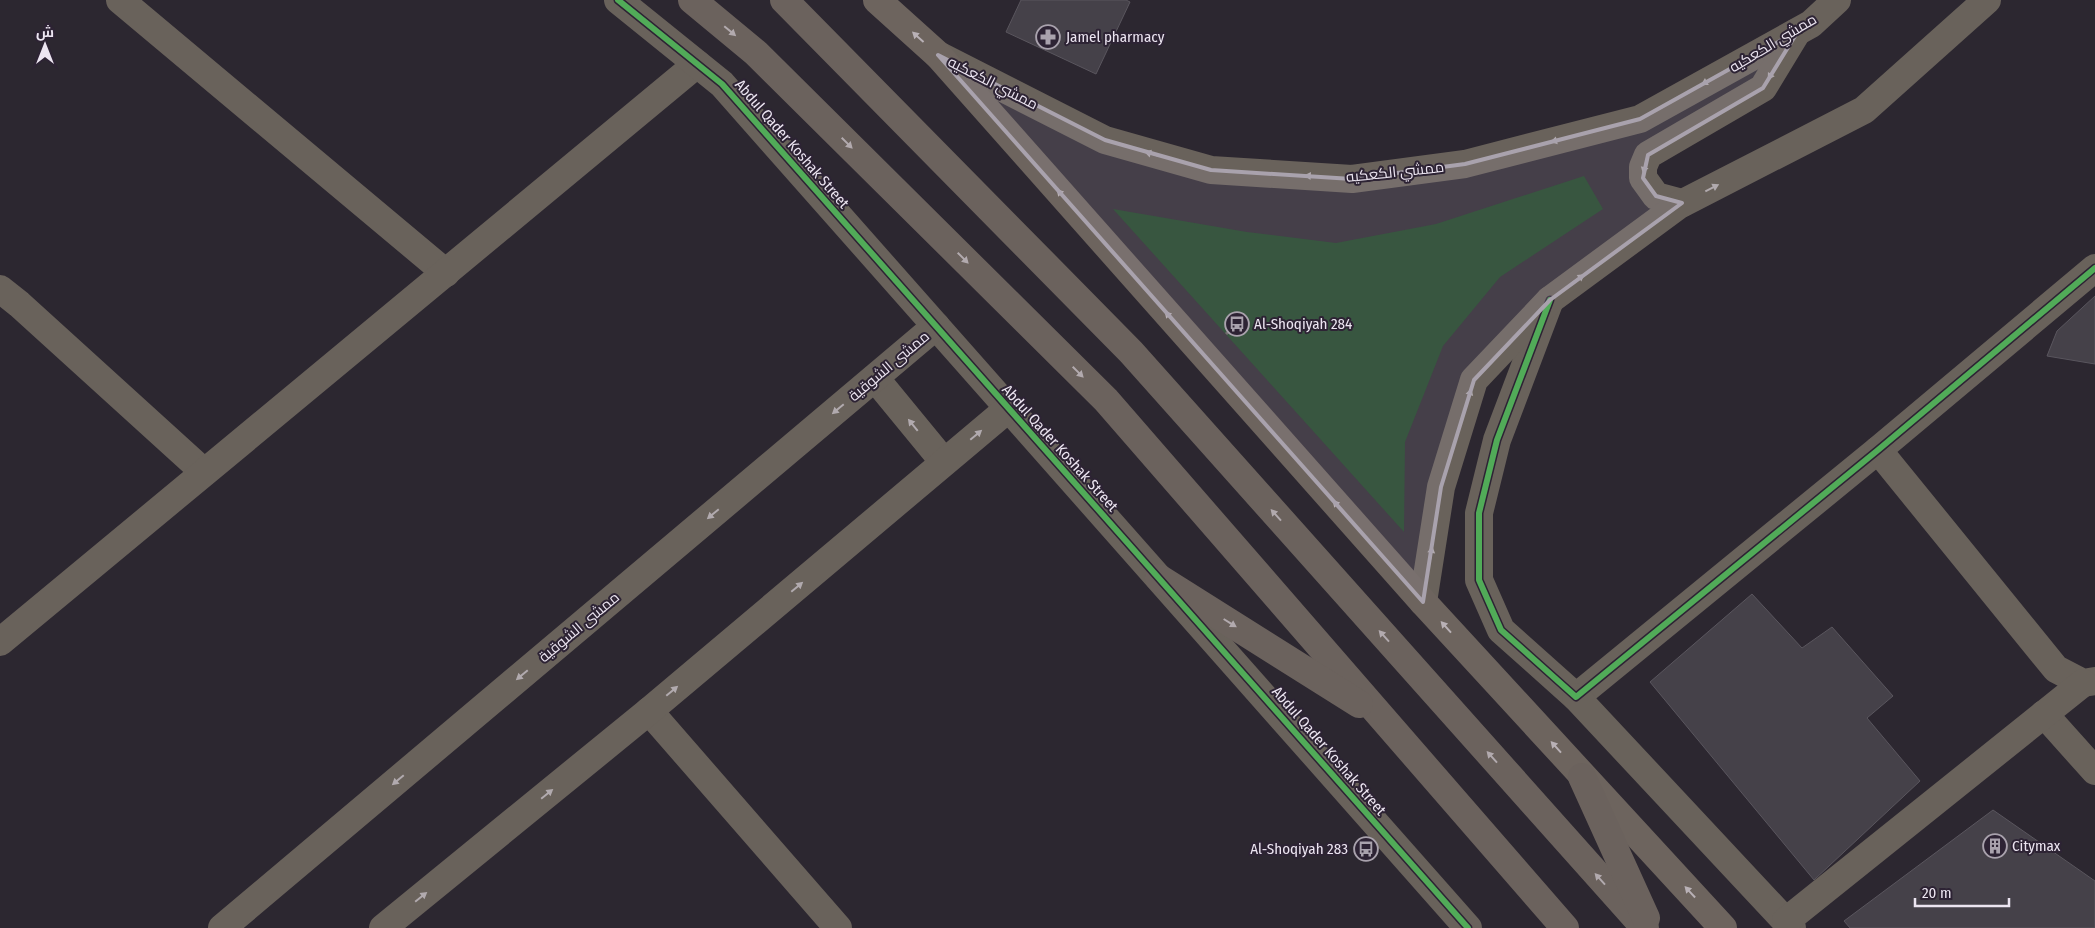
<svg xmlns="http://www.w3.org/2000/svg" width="2095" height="928" viewBox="0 0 2095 928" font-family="'Fira Sans Condensed',Cairo,sans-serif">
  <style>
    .green { fill: #1c4425 }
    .building { fill: #454149; stroke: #5a565e }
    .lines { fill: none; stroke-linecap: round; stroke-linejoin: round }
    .path { stroke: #656060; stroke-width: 3; stroke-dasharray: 4 2.5; stroke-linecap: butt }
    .minor { stroke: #69625b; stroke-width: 28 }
    .tertiary { stroke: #69625b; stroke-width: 28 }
    .secondary { stroke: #6d645e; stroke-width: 28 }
    .primary { stroke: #6b625d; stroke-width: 28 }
    .cycleway-casing { stroke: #2d2334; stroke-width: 9 }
    .cycleway { stroke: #51ab58; stroke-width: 6 }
    .oneway { fill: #b2aaae }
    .oneway2 { fill: #b9b1b6 }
    .oneway3 { fill: #b1aaae }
    .marked { fill: #a9a2ad; fill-opacity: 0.2; stroke: #a9a2ad; stroke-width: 4; stroke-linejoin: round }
    .labels { text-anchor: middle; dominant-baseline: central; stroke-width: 4; stroke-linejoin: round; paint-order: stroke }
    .poi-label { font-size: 15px; fill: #ece5f1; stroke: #2d2334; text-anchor: start }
    .street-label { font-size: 15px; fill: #ece5f1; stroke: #2d2334 }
  </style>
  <rect width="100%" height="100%" fill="#2c2730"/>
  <polygon class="green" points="1584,176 1603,209 1500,277 1443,346 1405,442 1404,532 1113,209 1247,232 1336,243 1436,224"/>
  <g class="building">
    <polygon points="1021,0 1126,0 1130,2 1096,74 1006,32"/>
    <polygon points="2095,296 2095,364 2047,356 2057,331"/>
    <polygon points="1752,594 1802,648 1832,627 1893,696 1867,718 1920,781 1814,880 1650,682"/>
    <polygon points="1993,810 2095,881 2095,928 1850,928 1844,921"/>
  </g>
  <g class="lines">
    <polyline class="path" points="1226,334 1237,324"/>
    <g class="minor">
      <polyline points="120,0 446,273"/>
      <polyline points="0,289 19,304 204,472"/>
      <polyline points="1550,300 1497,440 1479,513 1479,580 1501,630 1576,697 1878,450 2095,268"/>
      <polyline points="1878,450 2056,669 2083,683 2095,681"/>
      <polyline points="0,642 697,64"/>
      <polyline points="1576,697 1792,928"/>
      <polyline points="649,711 838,928"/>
      <polyline points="2044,714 2095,771"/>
      <polyline points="1786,921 2083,683"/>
    </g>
    <g class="tertiary">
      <polyline points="618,0 722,84 1468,928"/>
      <polyline points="938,55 1105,140 1211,170 1352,179 1465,164 1640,119 1811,24 1837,0"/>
      <polyline points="1682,203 1656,196 1643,178 1643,167 1648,155 1763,88 1797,32"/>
      <polyline points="875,378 944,462"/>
      <polyline points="1423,602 1441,487 1474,380 1550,300 1679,205 1864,110 1987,0"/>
      <polyline points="222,928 936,326"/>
      <polyline points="383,928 649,711 1009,408"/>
    </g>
    <polyline class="secondary" points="877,0 938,55 1423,602 1723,928"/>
    <g class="primary">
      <polyline points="692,0 756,53 1106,400 1565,928"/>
      <polyline points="784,0 1131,352 1645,928"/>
      <polyline points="1159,578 1359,704"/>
      <polyline points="1582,777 1646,918"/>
    </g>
    <g class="cycleway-casing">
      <g id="cycleway">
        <polyline points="618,0 722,84 1468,928"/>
        <polyline points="1550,300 1497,440 1479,513 1479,580 1501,630 1576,697 1878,450 2095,268"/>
      </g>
    </g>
    <use href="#cycleway" class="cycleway"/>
  </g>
  <defs><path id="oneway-solid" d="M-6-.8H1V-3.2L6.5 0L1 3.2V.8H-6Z" transform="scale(1.25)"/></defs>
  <g class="oneway">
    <use href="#oneway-solid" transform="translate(730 31) rotate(40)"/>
    <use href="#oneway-solid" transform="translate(847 143) rotate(45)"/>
    <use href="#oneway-solid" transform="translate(963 258) rotate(45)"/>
    <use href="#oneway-solid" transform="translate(1078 372) rotate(45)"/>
    <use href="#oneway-solid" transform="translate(1276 515) rotate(-132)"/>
    <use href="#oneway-solid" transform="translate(1230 623) rotate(32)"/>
    <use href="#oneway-solid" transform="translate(1384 636) rotate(-132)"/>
    <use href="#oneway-solid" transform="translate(1492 757) rotate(-132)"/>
    <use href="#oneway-solid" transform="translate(1600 879) rotate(-132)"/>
  </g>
  <g class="oneway2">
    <use href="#oneway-solid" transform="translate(918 37) rotate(-138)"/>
    <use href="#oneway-solid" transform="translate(1062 195) rotate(-132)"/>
    <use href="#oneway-solid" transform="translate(1170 317) rotate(-132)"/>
    <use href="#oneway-solid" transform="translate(1338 506) rotate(-132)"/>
    <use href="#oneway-solid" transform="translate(1446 627) rotate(-132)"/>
    <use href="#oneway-solid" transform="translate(1556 747) rotate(-132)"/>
    <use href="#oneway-solid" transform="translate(1690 892) rotate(-133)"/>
  </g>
  <g class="oneway3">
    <use href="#oneway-solid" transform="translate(1772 73) rotate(122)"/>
    <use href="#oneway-solid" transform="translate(1708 81) rotate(151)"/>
    <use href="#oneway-solid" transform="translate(1558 140) rotate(166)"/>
    <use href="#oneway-solid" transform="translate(1152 154) rotate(-164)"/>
    <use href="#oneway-solid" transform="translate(1645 166) rotate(105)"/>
    <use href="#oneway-solid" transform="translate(1312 176) rotate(-177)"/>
    <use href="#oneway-solid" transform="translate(1712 188) rotate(-27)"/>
    <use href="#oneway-solid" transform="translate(1578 279) rotate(-36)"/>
    <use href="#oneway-solid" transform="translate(1469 396) rotate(-73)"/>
    <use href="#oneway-solid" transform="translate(838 409) rotate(140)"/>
    <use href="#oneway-solid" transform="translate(913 425) rotate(-129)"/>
    <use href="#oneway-solid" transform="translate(976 435) rotate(-40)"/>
    <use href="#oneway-solid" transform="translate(713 514) rotate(140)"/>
    <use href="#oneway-solid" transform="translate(1431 554) rotate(-81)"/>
    <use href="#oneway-solid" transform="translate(797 587) rotate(-40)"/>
    <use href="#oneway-solid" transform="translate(522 675) rotate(140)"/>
    <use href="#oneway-solid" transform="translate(672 691) rotate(-40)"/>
    <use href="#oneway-solid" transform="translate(398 780) rotate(140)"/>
    <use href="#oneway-solid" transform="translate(547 794) rotate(-39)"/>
    <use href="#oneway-solid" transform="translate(421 897) rotate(-39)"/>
  </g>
  <path class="marked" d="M1798 31 1763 88 1648 155 1643 178 1656 196 1682 203 1550 300 1474 380 1441 487 1423 602 938 55 1105 140 1211 170 1352 179 1465 164 1640 119Z"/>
  <defs>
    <g id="pharmacy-ring" transform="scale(1.25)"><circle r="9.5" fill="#2d2334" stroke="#a9a2ad" stroke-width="1.5"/><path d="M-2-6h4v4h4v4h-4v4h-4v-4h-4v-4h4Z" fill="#a9a2ad"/></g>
    <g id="bus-ring" transform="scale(1.25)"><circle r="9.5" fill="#2d2334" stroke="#a9a2ad" stroke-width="1.5"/><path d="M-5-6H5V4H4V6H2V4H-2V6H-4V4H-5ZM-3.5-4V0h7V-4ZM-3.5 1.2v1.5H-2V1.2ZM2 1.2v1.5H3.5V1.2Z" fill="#a9a2ad"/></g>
    <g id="building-ring" transform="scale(1.25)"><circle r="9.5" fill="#2d2334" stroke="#a9a2ad" stroke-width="1.5"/><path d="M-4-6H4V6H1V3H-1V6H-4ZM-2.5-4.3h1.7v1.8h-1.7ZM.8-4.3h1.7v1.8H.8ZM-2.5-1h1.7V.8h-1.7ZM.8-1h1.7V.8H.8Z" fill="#a9a2ad"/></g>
  </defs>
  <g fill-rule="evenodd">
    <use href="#pharmacy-ring" x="1048" y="37"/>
    <use href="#bus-ring" x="1237" y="324"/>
    <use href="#building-ring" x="1995" y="846"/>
    <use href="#bus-ring" x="1366" y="849"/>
  </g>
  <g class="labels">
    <g class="poi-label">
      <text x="1066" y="37">Jamel pharmacy</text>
      <text x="1254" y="324">Al-Shoqiyah 284</text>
      <text x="2012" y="846">Citymax</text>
      <text x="1348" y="849" text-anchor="end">Al-Shoqiyah 283</text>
    </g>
    <g class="street-label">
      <text transform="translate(1773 43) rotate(-31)">ممشي الكعكيه</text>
      <text transform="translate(993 83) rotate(27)">ممشي الكعكيه</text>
      <text transform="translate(792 144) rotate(49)">Abdul Qader Koshak Street</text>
      <text transform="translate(1395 172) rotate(-6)">ممشي الكعكيه</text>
      <text transform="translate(889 366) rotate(-40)">ممشى الشوقية</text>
      <text transform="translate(1060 448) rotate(48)">Abdul Qader Koshak Street</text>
      <text transform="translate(579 627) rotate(-40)">ممشى الشوقية</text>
      <text transform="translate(1329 751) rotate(49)">Abdul Qader Koshak Street</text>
    </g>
  </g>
  <g transform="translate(45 45)" stroke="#2d2334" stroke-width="4" paint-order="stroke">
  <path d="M0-4L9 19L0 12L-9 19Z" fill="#ece5f1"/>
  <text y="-8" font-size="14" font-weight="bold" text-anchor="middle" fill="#ece5f1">ش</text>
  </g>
  <path d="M1915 898v8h94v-8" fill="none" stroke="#ece5f1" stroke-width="2.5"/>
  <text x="1922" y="898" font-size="15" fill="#ece5f1" stroke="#2d2334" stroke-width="4" paint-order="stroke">20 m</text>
</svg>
